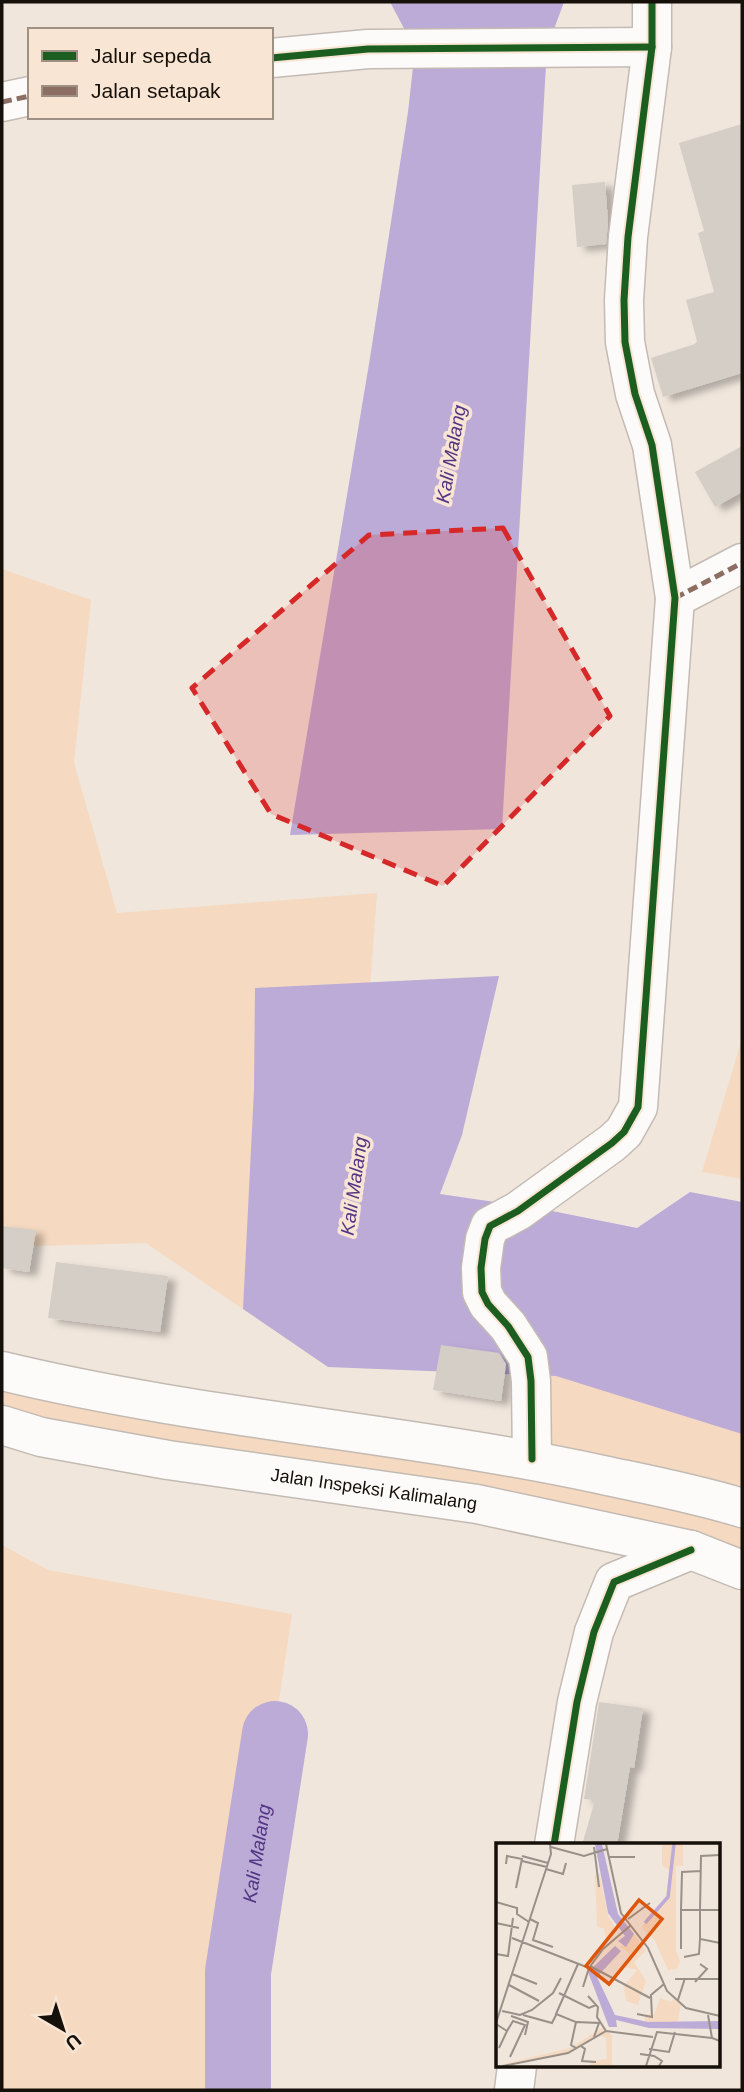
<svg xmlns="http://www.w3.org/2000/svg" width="744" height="2092" viewBox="0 0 744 2092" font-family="Arial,sans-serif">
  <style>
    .green { fill: #f5d9c0 }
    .water { fill: #bcabd6 }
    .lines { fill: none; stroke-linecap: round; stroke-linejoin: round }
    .river { stroke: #bcabd6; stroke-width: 66 }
    .building { fill: #d5cec6; filter: url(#shadow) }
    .minor-casing { stroke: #c3bbb3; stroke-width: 41 }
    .primary-casing { stroke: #c3bbb3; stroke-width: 41 }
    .minor { stroke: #fdfbfa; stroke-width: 38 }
    .primary { stroke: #fdfbfa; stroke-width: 38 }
    .quiet { stroke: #8d6e63; stroke-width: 5; stroke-dasharray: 10 5; stroke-linecap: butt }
    .cycleway-casing { stroke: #f8e5d4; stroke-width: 11 }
    .cycleway { stroke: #1b5e20; stroke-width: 7 }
    .marked { fill: #d62828; fill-opacity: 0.2; stroke: #d62828; stroke-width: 5; stroke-dasharray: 14 9; stroke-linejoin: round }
    .labels { text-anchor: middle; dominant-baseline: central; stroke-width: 7; stroke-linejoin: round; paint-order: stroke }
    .street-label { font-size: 18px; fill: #16100a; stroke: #f8e5d4 }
    .water-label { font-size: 19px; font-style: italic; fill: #523583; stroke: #f8e5d4 }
    .inset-river { fill: none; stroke: #bcabd6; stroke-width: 3.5 }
    .inset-road { fill: none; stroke: #999088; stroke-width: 2 }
    .view { fill: #de550c; fill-opacity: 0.15; stroke: #de550c; stroke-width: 3.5 }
    .inset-edge { fill: none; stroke: #16100a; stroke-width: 3.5 }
  </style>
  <defs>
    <filter id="shadow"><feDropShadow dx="8" dy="4.5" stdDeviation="3.5" flood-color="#0004"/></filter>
  </defs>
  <rect width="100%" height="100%" fill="#f0e6dc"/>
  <g class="green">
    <polygon points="2,569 91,600 74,763 117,913 377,893 356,1173 328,1367 146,1243 2,1247"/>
    <polygon points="742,1039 742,1179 702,1172"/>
    <polygon points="529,1365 742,1432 742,1573 2,1425 2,1371 531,1459"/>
    <polygon points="2,1545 48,1570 292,1614 238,1972 238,2090 2,2090"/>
  </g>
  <g class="water">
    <polygon points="390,2 564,2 547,48 502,829 290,835 370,358 408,112 415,49"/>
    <polygon points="499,976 462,1135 440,1194 542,1209 637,1228 690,1192 742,1202 742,1434 556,1376 328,1367 243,1309 254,1090 255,988"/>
  </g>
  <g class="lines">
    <path class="river" id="s1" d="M238 2090V1972L275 1734"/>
  </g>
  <g class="building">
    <polygon points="742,124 742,373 663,397 651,358 695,344 697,341 686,300 714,292 698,233 704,231 679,143"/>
    <polygon points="605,182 608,222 606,244 577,247 572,185"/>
    <polygon points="742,446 742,492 715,507 695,472"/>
    <polygon points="2,1226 36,1230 29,1272 2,1268"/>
    <polygon points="56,1262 168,1276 160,1332 48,1318"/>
    <polygon points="441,1345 499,1353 506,1364 501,1401 433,1390"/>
    <polygon points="599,1702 643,1708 634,1768 630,1767 617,1845 582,1845 595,1800 584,1799"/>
  </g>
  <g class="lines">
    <g class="minor-casing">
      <g id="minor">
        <polyline points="271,58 368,49 652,47"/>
        <polyline points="2,102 30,96"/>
        <polyline points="675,598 742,563"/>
        <polyline points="532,1459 531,1381 528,1357 508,1326 488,1304 482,1292 481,1268 485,1239 490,1226 518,1211 612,1143 624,1132 638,1107 675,598 652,445 635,394 625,342 624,300 628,237 652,47 652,2"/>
        <polyline points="554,1845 577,1702 594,1632 614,1582 691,1550"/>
        <polyline points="514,2090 517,2066"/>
      </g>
    </g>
    <g class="primary-casing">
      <g id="primary">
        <path d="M2 1371C200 1419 404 1432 603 1475 650 1485 697 1494 742 1508"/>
        <path id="s2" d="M2 1425 41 1437 168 1460 477 1504 691 1550 742 1570"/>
      </g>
    </g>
    <use href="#minor" class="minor"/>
    <use href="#primary" class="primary"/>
    <g class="quiet">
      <polyline points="2,102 30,96"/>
      <polyline points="675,598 742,563"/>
    </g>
    <g class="cycleway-casing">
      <g id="cycleway">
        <polyline points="271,58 368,49 652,47"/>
        <polyline points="532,1459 531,1381 528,1357 508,1326 488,1304 482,1292 481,1268 485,1239 490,1226 518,1211 612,1143 624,1132 638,1107 675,598 652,445 635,394 625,342 624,300 628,237 652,47 652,2"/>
        <polyline points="554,1845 577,1702 594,1632 614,1582 691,1550"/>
      </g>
    </g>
    <use href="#cycleway" class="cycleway"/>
  </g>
  <path class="marked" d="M503 528 610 716 443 886 271 814 192 688 369 535Z"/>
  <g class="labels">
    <g class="street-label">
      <text stroke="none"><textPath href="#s2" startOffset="378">Jalan Inspeksi Kalimalang</textPath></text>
    </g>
    <g class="water-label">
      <text transform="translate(451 454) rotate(-80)">Kali Malang</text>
      <text transform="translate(354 1186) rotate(-82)">Kali Malang</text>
      <text stroke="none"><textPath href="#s1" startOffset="238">Kali Malang</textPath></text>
    </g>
  </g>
  <g transform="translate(496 1843)">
    <rect width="224" height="224" fill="#f0e6dc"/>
    <path d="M166 1H187V23H180V107L184 118 181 126 172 127 159 98 145 84 172 54 175 43 174 28 166 22ZM103 30 112 73 121 87 110 95 108 86 101 83 99 32ZM138 91 150 108 138 119 150 138 142 162 130 158 128 143 141 127 128 124 133 110 124 104ZM164 155 175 159 177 156 185 162 181 182 149 180V171L158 172ZM106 185 116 192V223H94L95 218 111 216 110 195 103 191 72 210 0 223 74 205Z" fill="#f5d9c0"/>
    <path d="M99 1H106L122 71 138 91 130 104 122 98 129 93 112 70ZM119 103 125 108 101 134 119 172 152 179 224 178V186L153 185 120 177 121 184H113L92 129Z" fill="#bcabd6"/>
    <path class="inset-river" d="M149 80 172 54 178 1"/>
    <path class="inset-road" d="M110 1 125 70 152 105 171 148 190 165 224 173M55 4 88 13 111 6M98 4 103 44M26 13 52 20M113 14H139M26 18 51 24M10 21 11 13 26 16 20 45M50 26 67 31 70 20M0 59 21 65V71L33 79M185 67 186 29 205 28M224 67H204V96L224 100M34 76 42 80 37 97 57 104M132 76 154 60M0 80 23 85M16 95 93 125M185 106V67H204L205 13 224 12M0 111 12 113 17 75M188 114 203 111 204 96M94 123 154 155M16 131 41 141M179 136H224M199 139 211 126 204 121M13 142 43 158M87 144 93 125 107 106 134 83M63 150 93 165 100 162M92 153 102 164 101 174 110 188M182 157 189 135M6 168 24 172 36 167 57 150 65 135M141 171 156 174 155 152 168 141M27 172 56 180 60 172M212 172 216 195 224 198M15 173 32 179 29 192M80 179 103 180 98 194M0 180 55 11 54 1M0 181 11 188 3 205M11 188 17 178 29 182 14 214M85 203 89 206 86 218 100 219M80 205 75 202 80 179 60 171 82 121M153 206 173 209 179 189M144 211 158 213 166 218 163 223M7 223 72 210 110 188 157 194M150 223 161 189 216 195"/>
    <path class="view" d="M143 57 166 76 113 141 90 123Z"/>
    <rect width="224" height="224" class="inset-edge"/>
  </g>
  <rect width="744" height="2092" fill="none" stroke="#16100a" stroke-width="7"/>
  <rect x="28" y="28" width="245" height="91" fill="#f8e5d4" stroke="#9e9083" stroke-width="2"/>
  <rect x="42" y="51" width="35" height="10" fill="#1b5e20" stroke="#9e9083" stroke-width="2"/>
  <text x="91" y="63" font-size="21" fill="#16100a">Jalur sepeda</text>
  <rect x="42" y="86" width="35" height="10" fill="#8d6e63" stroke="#9e9083" stroke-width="2"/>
  <text x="91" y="98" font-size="21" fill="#16100a">Jalan setapak</text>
  <g transform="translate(63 2029) rotate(141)" stroke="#f8e5d4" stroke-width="5" paint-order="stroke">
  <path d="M0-5L12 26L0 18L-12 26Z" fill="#16100a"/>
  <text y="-10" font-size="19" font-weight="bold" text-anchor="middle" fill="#16100a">U</text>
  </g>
</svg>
